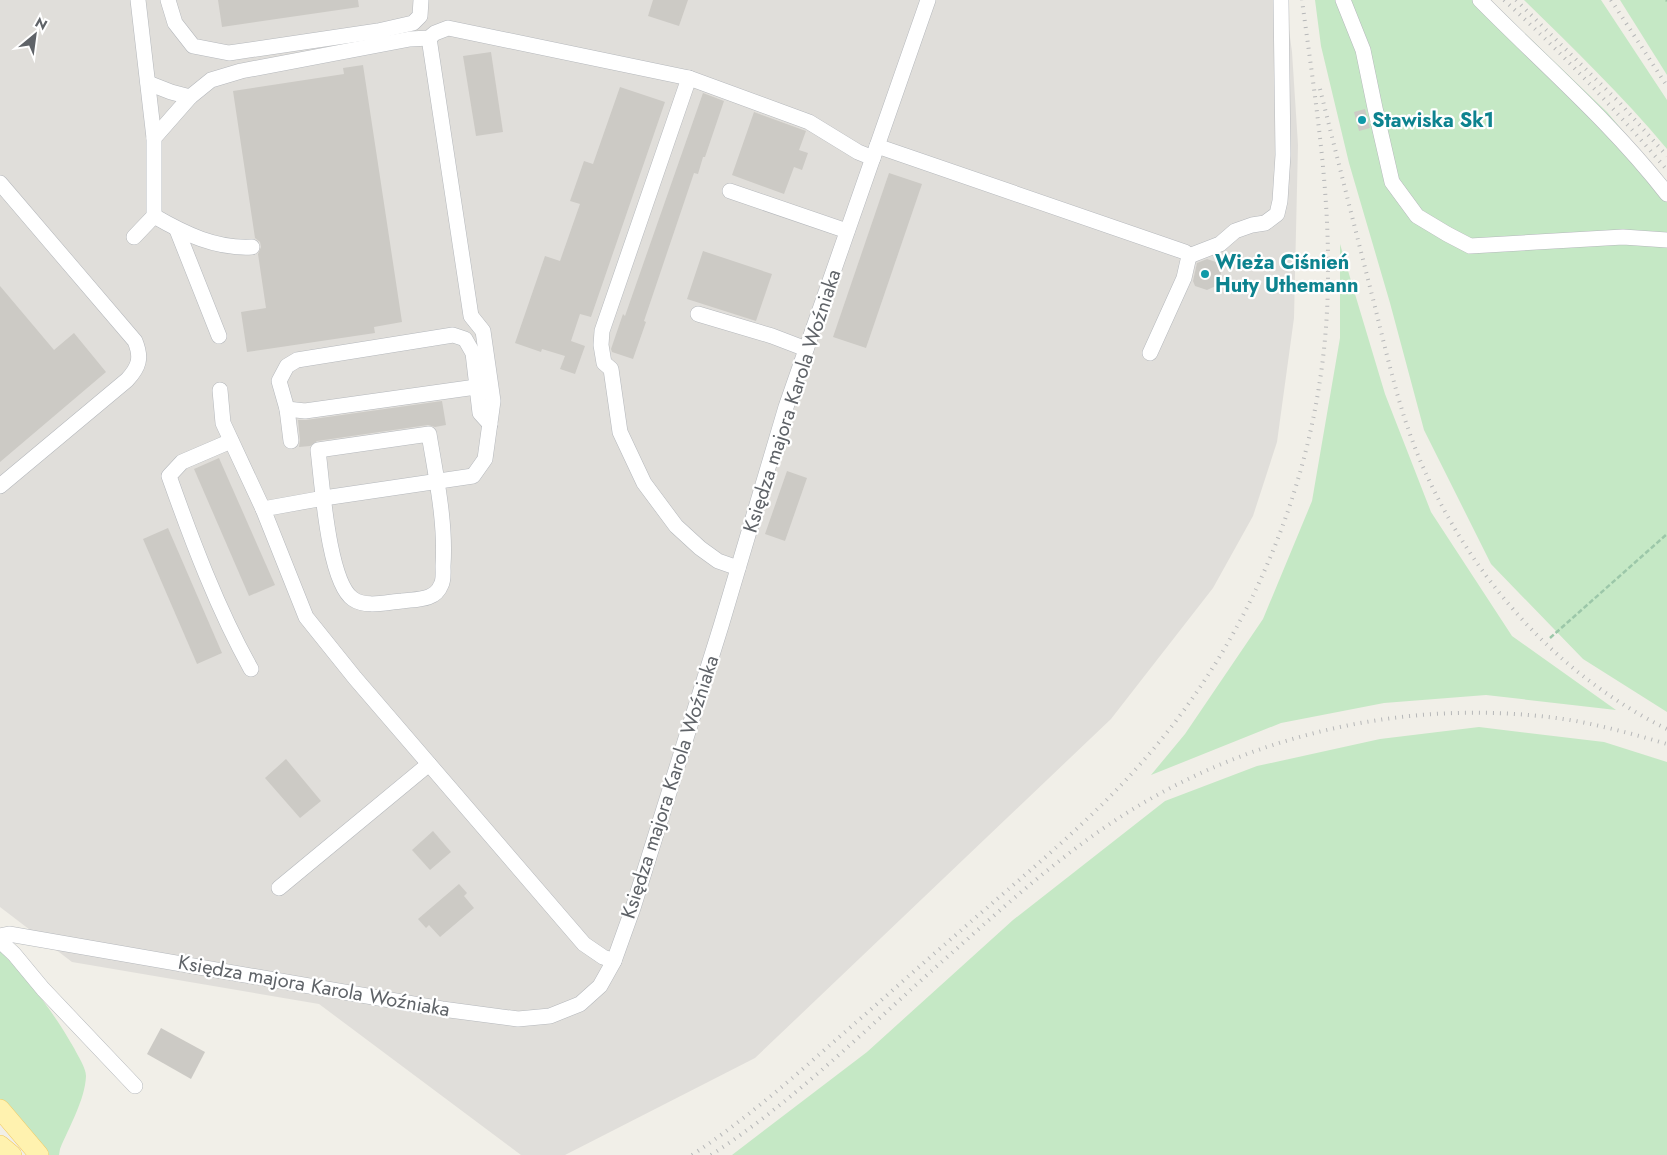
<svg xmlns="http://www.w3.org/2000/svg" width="1667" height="1155" viewBox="0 0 1667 1155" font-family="Jost,sans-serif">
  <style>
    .industrial { fill: #e0deda }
    .green { fill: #c5e8c5 }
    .building { fill: #cccac5 }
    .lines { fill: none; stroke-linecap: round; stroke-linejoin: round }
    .minor-casing { stroke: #b5b8bc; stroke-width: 16 }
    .major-casing { stroke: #f2c960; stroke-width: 20 }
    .path { stroke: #9cc7a9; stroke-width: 2.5; stroke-dasharray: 5 2.5; stroke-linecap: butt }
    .minor { stroke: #fff; stroke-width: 15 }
    .major { stroke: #fff2af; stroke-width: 19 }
    .rail { stroke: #b6b7b8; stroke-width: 4; stroke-dasharray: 1 6; stroke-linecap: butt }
    .culture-dot { fill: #0f9aa8; stroke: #fff; stroke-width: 2 }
    .labels { text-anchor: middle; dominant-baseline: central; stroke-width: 4.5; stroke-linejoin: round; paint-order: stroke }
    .culture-label { font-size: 20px; font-weight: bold; fill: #0d838f; stroke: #fff; text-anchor: start }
    .street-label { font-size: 20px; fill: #5f6368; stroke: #fff }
  </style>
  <rect width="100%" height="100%" fill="#f1efe8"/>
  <polygon class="industrial" points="0,0 1285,0 1292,52 1298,145 1294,318 1277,442 1253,516 1213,588 1111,719 755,1058 565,1155 521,1155 319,1004 72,962 0,907"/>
  <g class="green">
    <polygon points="1315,0 1490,0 1607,112 1667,183 1667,712 1583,659 1491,564 1424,430 1390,303 1349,163 1321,46"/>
    <path d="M1524 0H1601L1667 100V149C1623 96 1573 48 1524 0Z"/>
    <polygon points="1620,0 1667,0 1667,75"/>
    <polygon points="1340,244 1385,394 1431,512 1512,636 1616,710 1486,695 1384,703 1281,723 1151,775 1185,734 1263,619 1312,501 1340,338"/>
    <polygon points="1479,727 1604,742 1667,762 1667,1155 732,1155 867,1052 1013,920 1165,801 1257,766 1380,739"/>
    <path d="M0 951C29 980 54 1013 74 1048 78 1056 86 1068 86 1076 85 1100 69 1127 60 1149L59 1155H46L0 1101Z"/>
  </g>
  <g class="building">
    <polygon points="218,0 358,0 359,7 222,27"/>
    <polygon points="653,0 688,0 679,26 648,16"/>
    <polygon points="491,52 503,132 476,136 463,56"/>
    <polygon points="363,65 402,322 374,327 375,333 247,352 241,312 266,308 258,254 261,247 260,242 255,238 233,91 344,74 343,68"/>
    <polygon points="620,87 665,102 591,317 580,314 571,341 585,346 575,374 560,369 565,356 542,349 541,352 515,343 545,256 560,261 580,204 570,201 584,161 593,164"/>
    <polygon points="703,93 724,101 705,157 703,157 698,174 694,173 644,321 646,322 633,359 612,352 611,349 623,314 625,316"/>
    <polygon points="1365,109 1370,128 1359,131 1354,112"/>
    <polygon points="754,112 806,131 799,150 808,153 802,170 794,167 784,194 732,175"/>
    <polygon points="889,173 922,184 866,348 833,337"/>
    <polygon points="703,251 772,274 756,321 687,299"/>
    <polygon points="1207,259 1216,262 1221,273 1218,285 1207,290 1195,286 1193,281 1197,263"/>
    <polygon points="0,286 54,350 74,333 106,372 0,462"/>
    <polygon points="442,401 446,425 435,427 428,425 317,441 310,446 299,447 300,440 298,420 306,420"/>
    <polygon points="219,458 275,585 249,596 194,469"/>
    <polygon points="787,471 807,478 785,541 765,534"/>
    <polygon points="168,528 222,653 197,664 143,539"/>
    <polygon points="286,759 321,801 300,818 265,778"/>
    <polygon points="433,831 451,852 430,870 412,850"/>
    <polygon points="459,884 467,893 464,896 474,908 440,937 429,925 426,928 418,919"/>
    <polygon points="161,1028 205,1052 191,1079 147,1054"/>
  </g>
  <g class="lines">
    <g class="minor-casing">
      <g id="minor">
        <polyline points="138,0 154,138"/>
        <polyline points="168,0 175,23 193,46 229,53 378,31 413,23 420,16 421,0"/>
        <polyline points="1343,0 1363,50 1375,108 1392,182 1417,216 1447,234 1470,246 1623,237 1667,240"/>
        <path d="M1480 0C1543 64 1612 123 1667 194"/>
        <polyline points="429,38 471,316 483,331 493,401 485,459 473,476 324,498 263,509 306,617 355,678 584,944 603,957 614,961"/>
        <polyline points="689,78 602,331 601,345 604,363 611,369 620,432 644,483 676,526 700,548 718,561 738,568"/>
        <polyline points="148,83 171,92 190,97"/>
        <polyline points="877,146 1185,252 1189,256 1184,278 1150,353"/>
        <path d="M0 183 135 341C142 358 139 367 127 380L0 486"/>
        <polyline points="730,191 847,231"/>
        <path d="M154 216C185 234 216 249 252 247"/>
        <polyline points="177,230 219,336"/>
        <polyline points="134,237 154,216 154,138 190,97 211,80 241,71 410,39 429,38 435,33 448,28 689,78 809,122 858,152 873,158"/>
        <polyline points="1189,256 1220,244 1235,231 1252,225 1265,223 1277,214 1280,201 1283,155 1281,0"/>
        <polyline points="698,314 772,336 806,349"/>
        <polyline points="220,390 223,423 263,509"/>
        <polyline points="287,409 305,411 476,387"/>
        <path d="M429 434C436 477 446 522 443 566 443 572 444 580 441 585 435 601 416 599 402 601 387 602 366 608 353 599 328 582 322 481 318 450Z"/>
        <path d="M231 441 182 462 169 476C192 541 218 610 251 669"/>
        <polyline points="291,441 287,409 279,381 287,366 297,360 453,335 465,339 473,353 480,413 490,424"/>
        <polyline points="279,888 429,764"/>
        <polyline points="0,936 9,934 442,1009 518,1019 550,1016 580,1004 600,986 614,961 633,908 721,626 786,407 928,0"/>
        <polyline points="0,941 14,954 43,989 135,1086"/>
      </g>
    </g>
    <g class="major-casing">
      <g id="major">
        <polyline points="0,1109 39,1155"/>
        <polyline points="0,1145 12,1155"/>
      </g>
    </g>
    <g class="path">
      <polyline points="1666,0 1667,1"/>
      <polyline points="1550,638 1667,534"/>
    </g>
    <use href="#minor" class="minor"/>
    <use href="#major" class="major"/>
    <g class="rail">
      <path d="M1504 0C1562 53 1616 110 1667 170"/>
      <polyline points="1516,0 1620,103 1667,156"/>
      <polyline points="1611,0 1667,86"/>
      <path d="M1320 89C1338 161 1356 232 1374 303 1388 359 1400 415 1423 467 1472 578 1557 675 1667 729"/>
      <path d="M692 1155C742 1122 786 1084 830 1045 873 1008 915 970 958 933 1018 880 1081 830 1135 770 1257 636 1328 456 1328 274 1329 182 1314 91 1302 0"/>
      <path d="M711 1155C793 1102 863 1032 936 967 996 914 1057 857 1125 814 1257 731 1421 695 1576 721 1607 727 1637 735 1667 744"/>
    </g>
  </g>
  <g class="culture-dot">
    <circle cx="1362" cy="120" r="5"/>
    <circle cx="1205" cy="274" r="5"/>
  </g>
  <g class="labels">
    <g class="culture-label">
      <text x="1372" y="120">Stawiska Sk1</text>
      <text x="1215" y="262">Wieża Ciśnień<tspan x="1215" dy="23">Huty Uthemann</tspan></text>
    </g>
    <g class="street-label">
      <text transform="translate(792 401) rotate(-72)">Księdza majora Karola Woźniaka</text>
      <text transform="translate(670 787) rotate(-72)">Księdza majora Karola Woźniaka</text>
      <text transform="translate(314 986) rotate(10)">Księdza majora Karola Woźniaka</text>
    </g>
  </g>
  <g transform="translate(35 35) rotate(29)" stroke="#ffffff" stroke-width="4" paint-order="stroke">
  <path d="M0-4L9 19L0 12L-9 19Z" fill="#5f6368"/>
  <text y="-8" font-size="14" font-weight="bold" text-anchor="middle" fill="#5f6368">N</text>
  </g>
</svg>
